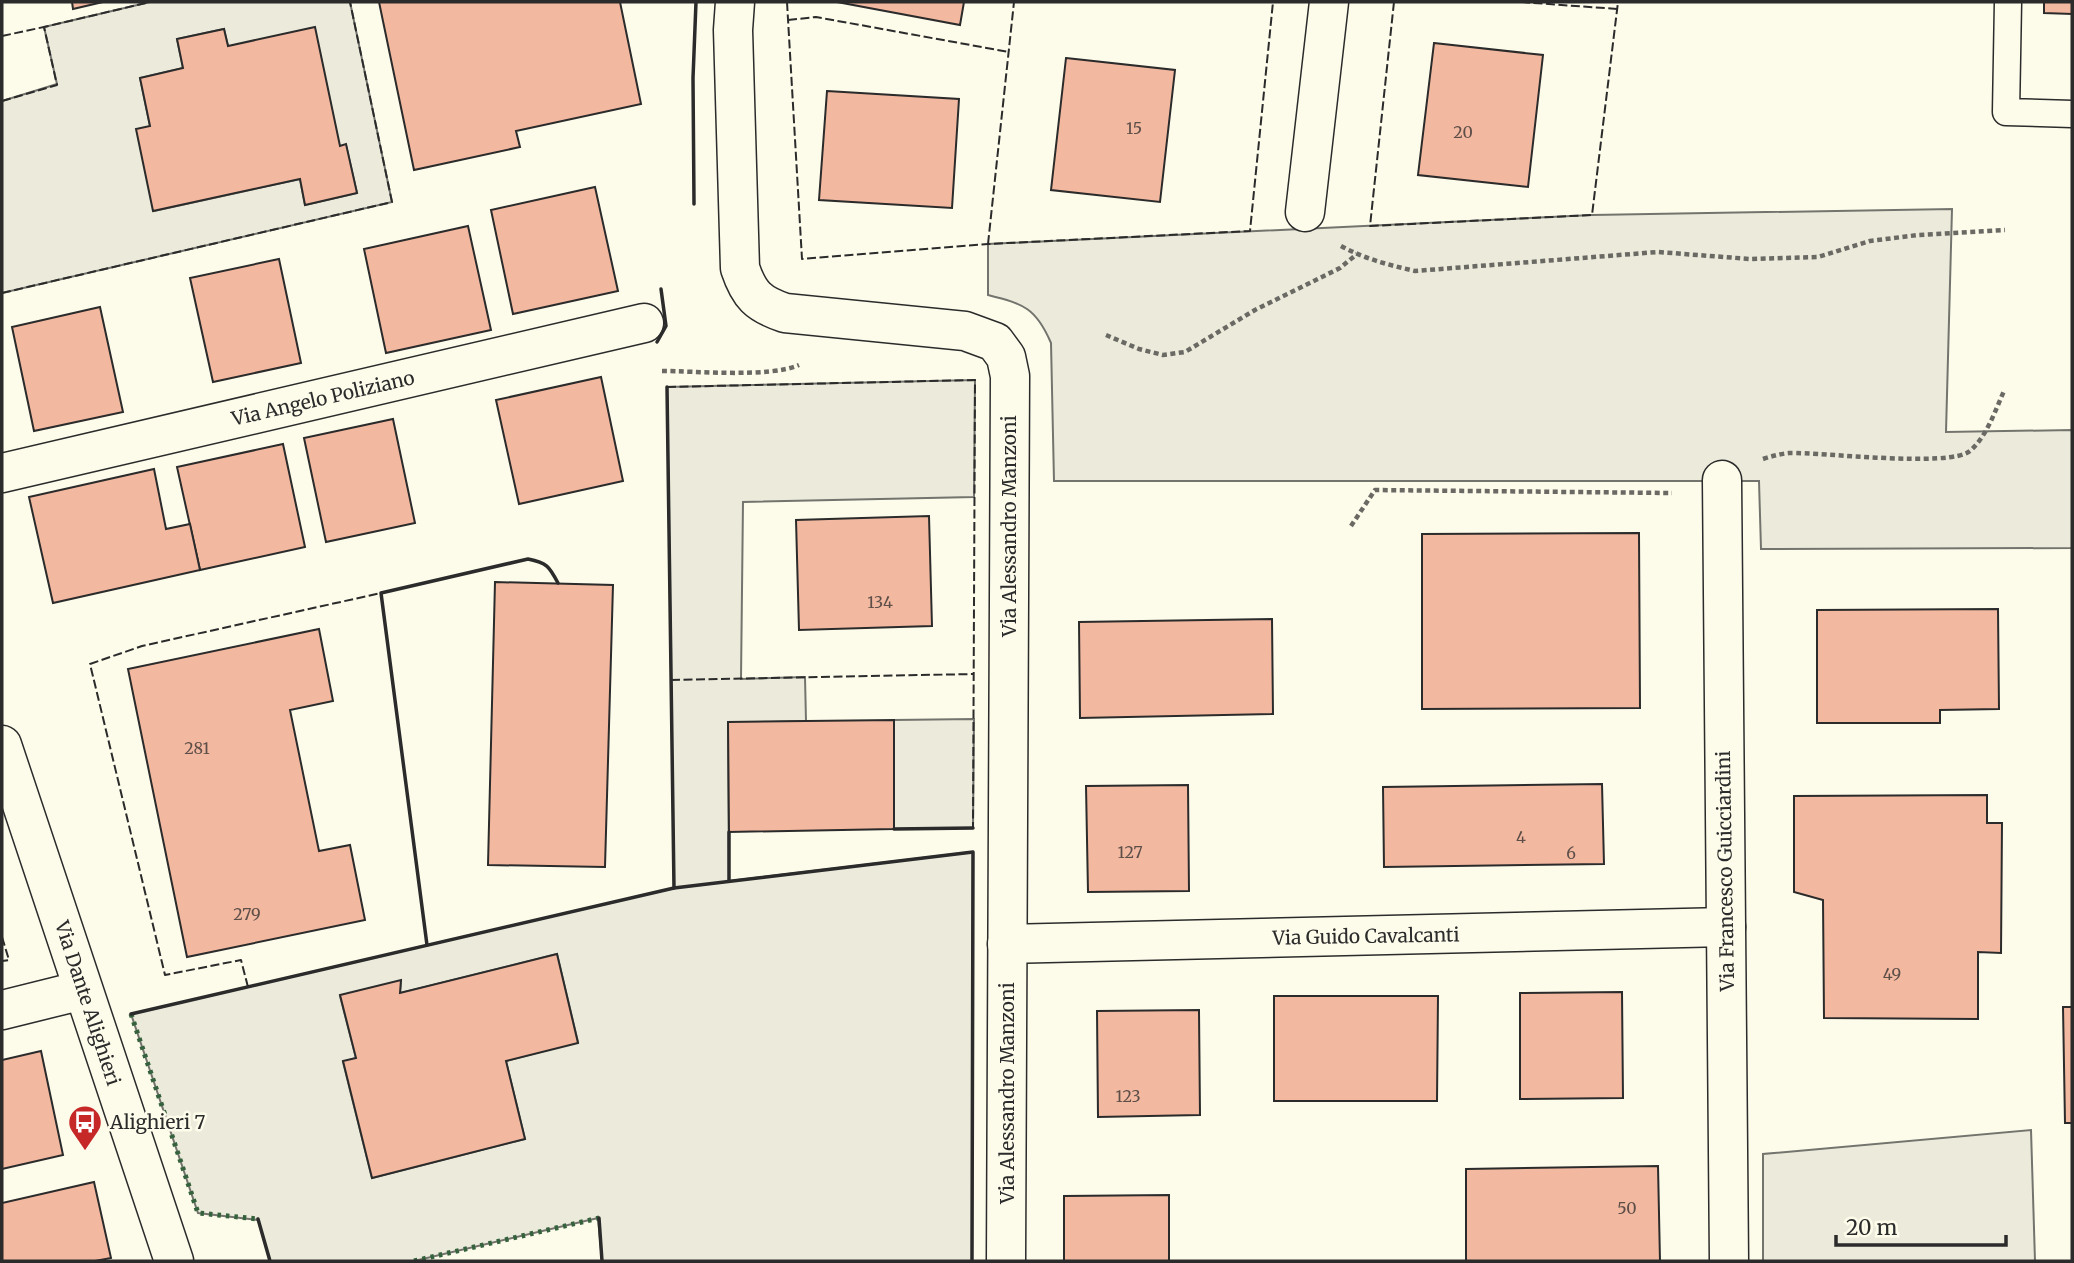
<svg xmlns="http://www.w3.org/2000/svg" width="2074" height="1263" viewBox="0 0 2074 1263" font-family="Merriweather,serif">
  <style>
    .green { fill: #ecebdb; stroke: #74746e; stroke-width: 2; fill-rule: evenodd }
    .building { fill: #f2b8a0; stroke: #2b2b2b; stroke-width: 2 }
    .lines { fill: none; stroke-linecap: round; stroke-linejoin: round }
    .service-casing { stroke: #2b2b2b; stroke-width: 29 }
    .minor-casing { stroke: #2b2b2b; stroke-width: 41 }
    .secondary-casing { stroke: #2b2b2b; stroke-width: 41 }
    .path { stroke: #6a6964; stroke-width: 4.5; stroke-dasharray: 5 3.5; stroke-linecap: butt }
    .service { stroke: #fdfbea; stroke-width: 26 }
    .minor { stroke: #fdfbea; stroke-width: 38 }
    .secondary { stroke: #fdfbea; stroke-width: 38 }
    .hedge { stroke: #34623c; stroke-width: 5; stroke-dasharray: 3.5 5; stroke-linecap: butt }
    .fence { stroke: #2b2b2b; stroke-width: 2; stroke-dasharray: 9 3.5; stroke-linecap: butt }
    .wall { stroke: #2b2b2b; stroke-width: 3.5 }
    .labels { text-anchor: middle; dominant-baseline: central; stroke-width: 5; stroke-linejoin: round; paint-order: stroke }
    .number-label { font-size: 16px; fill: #5d4e48 }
    .street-label { font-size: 19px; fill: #2b2b2b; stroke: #fdfbea }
    .poi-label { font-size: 19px; fill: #2b2b2b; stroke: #fdfbea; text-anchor: start }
  </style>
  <rect width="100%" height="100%" fill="#fdfbea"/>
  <g class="green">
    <path d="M150 2H350L392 202 2 293V101L57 84 44 27ZM224 29 228 46 340 146 346 145 357 193 305 205 300 179 154 211 150 126 140 78 183 68 177 39Z"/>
    <path d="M1952 209 1946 432 2072 430V548L1761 549 1759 481H1054L1051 343C1036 308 1024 304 988 295V244L1592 215Z"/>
    <path d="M975 380 974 497 743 502 741 679 805 677 806 721 728 723 729 881 973 852 972 1261H602L598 1218 414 1261H270L258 1220 198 1213 131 1014 674 888 667 387ZM557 954 578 1042 506 1061 525 1139 372 1178 343 1062 356 1058 340 996 401 981 400 993Z"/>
    <polygon points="974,719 973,828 894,829 894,720"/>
    <polygon points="2031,1130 2035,1261 1763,1261 1763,1154"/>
  </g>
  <g class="building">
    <polygon points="72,2 103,2 73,9"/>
    <polygon points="379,2 620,2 641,104 516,131 520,147 414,170"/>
    <polygon points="837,2 964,2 960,25"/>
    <polygon points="2044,2 2072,2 2072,14 2044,13"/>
    <polygon points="315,27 340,146 346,144 357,193 305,205 300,179 153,211 136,129 150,126 140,78 183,68 177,39 224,29 228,46"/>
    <polygon points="1434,43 1543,55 1528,187 1418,175"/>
    <polygon points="1066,58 1175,70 1160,202 1051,190"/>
    <polygon points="827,91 959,99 952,208 819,200"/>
    <polygon points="595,187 618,291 513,314 491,210"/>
    <polygon points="468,226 491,330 386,353 364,249"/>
    <polygon points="279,259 301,363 213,382 190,278"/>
    <polygon points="100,307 123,412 34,431 12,327"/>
    <polygon points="601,377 623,481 519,504 496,400"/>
    <polygon points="393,419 415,523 326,542 304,438"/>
    <polygon points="283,444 305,547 200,570 177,467"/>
    <polygon points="154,469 166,529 190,524 200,570 53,603 29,497"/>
    <polygon points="929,516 932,626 799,630 796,520"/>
    <polygon points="1639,533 1640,708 1422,709 1422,534"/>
    <polygon points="495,582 613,585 605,867 488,865"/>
    <polygon points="1998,609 1999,709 1940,710 1940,723 1817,723 1817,610"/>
    <polygon points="1272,619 1273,714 1080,718 1079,622"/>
    <polygon points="319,629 333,701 290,710 319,851 350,845 365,920 187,957 128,669"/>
    <polygon points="894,720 894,829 729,832 728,722"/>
    <polygon points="1602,784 1604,864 1384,867 1383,787"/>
    <polygon points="1188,785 1189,891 1088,892 1086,786"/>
    <polygon points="1987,795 1987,823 2002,823 2001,953 1978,952 1978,1019 1824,1018 1823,900 1794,892 1794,796"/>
    <polygon points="557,954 578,1043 506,1061 525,1139 372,1178 343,1061 356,1058 340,995 401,980 400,993"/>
    <polygon points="1622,992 1623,1098 1520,1099 1520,993"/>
    <polygon points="1274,996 1438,996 1437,1101 1274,1101"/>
    <polygon points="2063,1007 2072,1007 2072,1123 2065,1123"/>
    <polygon points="1199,1010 1200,1115 1098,1117 1097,1011"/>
    <polygon points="41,1051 63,1155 2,1169 2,1060"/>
    <polygon points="1658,1166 1660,1261 1466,1261 1466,1169"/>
    <polygon points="94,1182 111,1258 95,1261 2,1261 2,1203"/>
    <polygon points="1169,1195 1169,1261 1064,1261 1064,1196"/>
  </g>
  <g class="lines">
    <g class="service-casing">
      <polyline id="service" points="2008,2 2006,112 2072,114"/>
    </g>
    <g class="minor-casing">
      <g id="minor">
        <path d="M735 2 733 30 740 268C749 295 758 304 785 313L965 331 995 342 1006 357 1010 376 1006 1261"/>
        <polyline points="1305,212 1329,2"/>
        <polyline points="2,473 644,323"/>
        <polyline points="1722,480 1729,1261"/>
        <polyline points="1007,944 1726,927"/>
        <polyline points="2,1010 83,990"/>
      </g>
    </g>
    <g class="secondary-casing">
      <polyline id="secondary" points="2,745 174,1261"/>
    </g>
    <g class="path">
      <path d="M1341 246C1365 259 1389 265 1415 271L1658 252 1750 259 1818 257 1870 241 1918 235 2005 230"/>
      <polyline points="1106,335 1139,349 1163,355 1185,352 1255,310 1340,268 1357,254"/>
      <path d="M662 371C696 371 769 378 799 365"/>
      <path d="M1763 459C1772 456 1780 454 1789 453 1822 452 1949 468 1970 451 1987 436 1995 411 2004 391"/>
      <polyline points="1351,526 1375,490 1672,493"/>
    </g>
    <use href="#service" class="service"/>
    <use href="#minor" class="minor"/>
    <use href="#secondary" class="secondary"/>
    <g class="hedge">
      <polyline points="131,1014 198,1213 258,1219"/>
      <polyline points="414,1261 599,1218"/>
    </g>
    <g class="fence">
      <polyline points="787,2 802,259 988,244 1250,231 1273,2"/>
      <polyline points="1394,2 1370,226 1592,215 1618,2"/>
      <polyline points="1521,2 1617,9"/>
      <polyline points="788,20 816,17 1009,52"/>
      <polyline points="2,36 44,27"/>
      <polyline points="2,101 57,85 44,27 150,2"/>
      <polyline points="988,244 1014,2"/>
      <polyline points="2,293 392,202 350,2"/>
      <polyline points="667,387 975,380 973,828"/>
      <polyline points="671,680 974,674"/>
      <polyline points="2,937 9,960 2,961"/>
      <polyline points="248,987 241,960 165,975 90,664 142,646 381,593"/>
    </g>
    <g class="wall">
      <polyline points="694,204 693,78 696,2"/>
      <polyline points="657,342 666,326 661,289"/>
      <polyline points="667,387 674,888"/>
      <polyline points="894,829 973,828"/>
      <polyline points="729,832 729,881"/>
      <path d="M427 945 381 593 528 559C547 563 549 566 558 583"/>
      <polyline points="131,1014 674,888 973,852 972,1261"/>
      <polyline points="599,1218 602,1261"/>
      <polyline points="258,1219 270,1261"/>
    </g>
  </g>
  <defs>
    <g id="bus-pin" transform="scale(1.75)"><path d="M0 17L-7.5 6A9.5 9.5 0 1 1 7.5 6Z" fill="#c62828" stroke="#fdfbea"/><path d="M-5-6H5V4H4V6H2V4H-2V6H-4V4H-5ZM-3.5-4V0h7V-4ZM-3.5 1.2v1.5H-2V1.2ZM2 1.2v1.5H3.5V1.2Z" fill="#fff"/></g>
  </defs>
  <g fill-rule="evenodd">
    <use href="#bus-pin" x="85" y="1122"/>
  </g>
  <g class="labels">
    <g class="number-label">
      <text x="1134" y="128">15</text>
      <text x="1463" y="132">20</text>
      <text x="880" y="602">134</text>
      <text x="197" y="748">281</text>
      <text x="1521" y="837">4</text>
      <text x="1130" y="852">127</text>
      <text x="1571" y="853">6</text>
      <text x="247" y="914">279</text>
      <text x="1892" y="974">49</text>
      <text x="1128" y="1096">123</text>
      <text x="1627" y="1208">50</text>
    </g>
    <g class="street-label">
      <text transform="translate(323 398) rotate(-13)">Via Angelo Poliziano</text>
      <text transform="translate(1009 526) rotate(-90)">Via Alessandro Manzoni</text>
      <text transform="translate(1725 871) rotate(-91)">Via Francesco Guicciardini</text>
      <text transform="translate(1366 936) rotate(-1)">Via Guido Cavalcanti</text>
      <text transform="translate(88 1003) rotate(72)">Via Dante Alighieri</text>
      <text transform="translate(1007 1093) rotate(-90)">Via Alessandro Manzoni</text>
    </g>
    <g class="poi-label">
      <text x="110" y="1122">Alighieri 7</text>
    </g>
  </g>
  <rect width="2074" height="1263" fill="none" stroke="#2b2b2b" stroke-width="7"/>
  <path d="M1836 1235v10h170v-10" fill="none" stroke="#2b2b2b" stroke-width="3.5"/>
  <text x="1846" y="1235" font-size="21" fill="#2b2b2b" stroke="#fdfbea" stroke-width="5" paint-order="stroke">20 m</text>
</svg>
